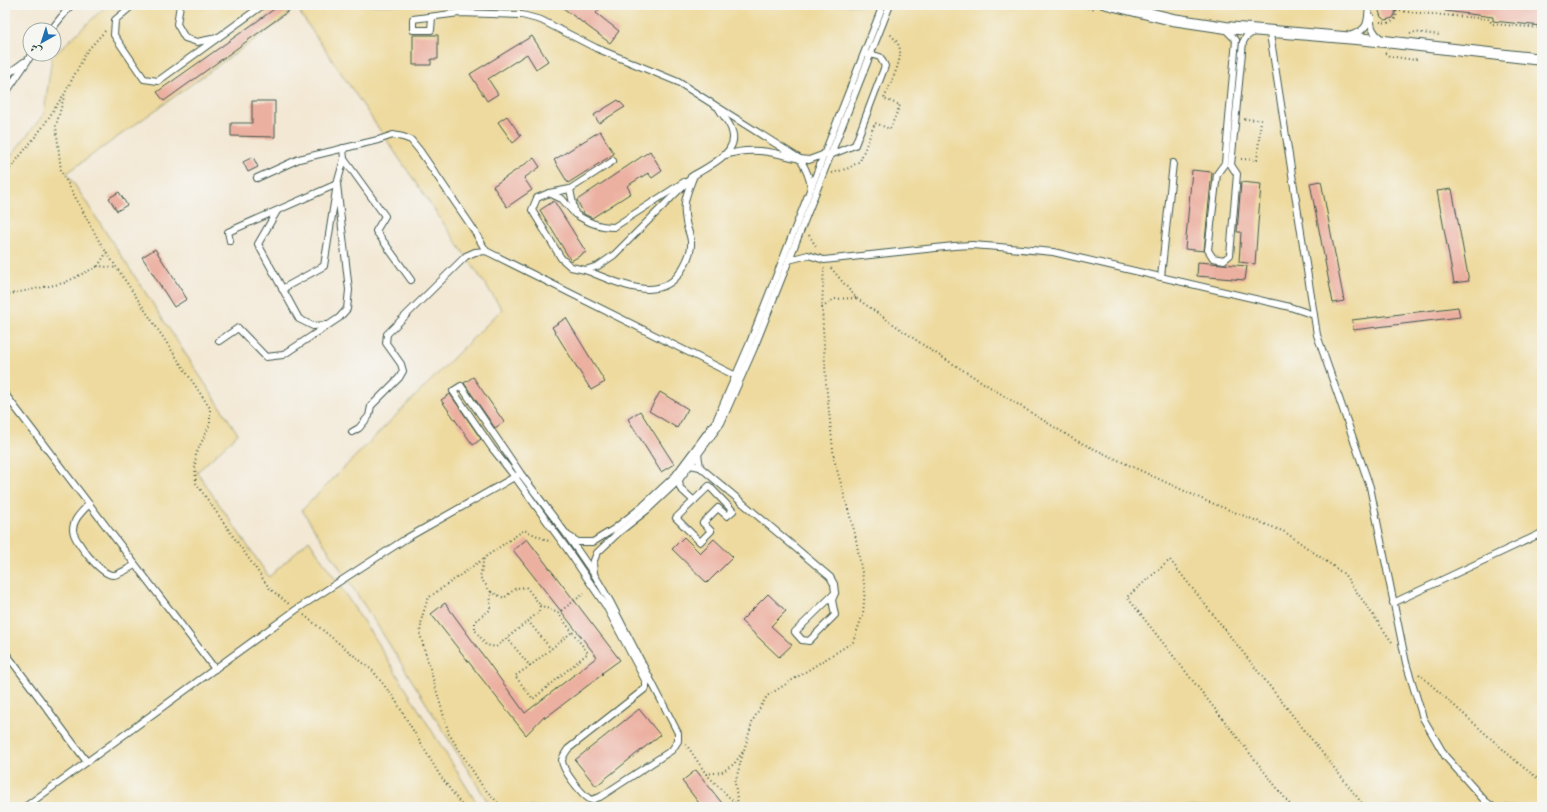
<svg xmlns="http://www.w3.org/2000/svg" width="1547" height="812" viewBox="0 0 1547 812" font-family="'Sorts Mill Goudy',Amiri,serif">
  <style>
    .sand { fill: #eeda9e; stroke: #868c69 }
    .building { fill: #ecb0a1 }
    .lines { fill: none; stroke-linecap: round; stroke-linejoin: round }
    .service-casing { stroke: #3f574c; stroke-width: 8 }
    .path { stroke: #3f574c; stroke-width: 2; stroke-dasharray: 1 3; stroke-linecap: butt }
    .service { stroke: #fff; stroke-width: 6 }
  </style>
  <rect width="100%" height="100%" fill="#f6f6f2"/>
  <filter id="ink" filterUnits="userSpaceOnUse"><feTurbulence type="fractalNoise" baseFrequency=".025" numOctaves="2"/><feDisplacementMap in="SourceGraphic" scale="8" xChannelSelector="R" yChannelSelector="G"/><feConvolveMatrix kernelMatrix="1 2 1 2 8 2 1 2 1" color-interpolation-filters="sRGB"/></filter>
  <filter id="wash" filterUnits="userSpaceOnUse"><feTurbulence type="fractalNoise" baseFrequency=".012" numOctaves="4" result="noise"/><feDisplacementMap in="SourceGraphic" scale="16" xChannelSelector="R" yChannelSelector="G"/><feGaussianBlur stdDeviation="0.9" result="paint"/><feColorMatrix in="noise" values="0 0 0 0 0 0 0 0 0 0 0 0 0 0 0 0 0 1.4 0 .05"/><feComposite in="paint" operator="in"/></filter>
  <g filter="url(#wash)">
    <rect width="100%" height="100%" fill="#f3e8d4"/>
    <g class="sand">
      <polygon points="107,5 295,5 287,11 289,15 67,173 238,434 197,472 269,577 309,540 373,636 479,807 5,807 5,163 44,114 52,57"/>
      <polygon points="312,5 1542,5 1542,807 491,807 381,631 302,510 502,309 300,13"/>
    </g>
    <g id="blocks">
      <g class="building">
        <polygon points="280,5 297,5 164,101 157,92"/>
        <polygon points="559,5 603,5 596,13 619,31 610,43"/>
        <polygon points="1382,5 1396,5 1395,14 1393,18 1385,20 1381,17 1379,11"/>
        <polygon points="1445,5 1542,5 1542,26 1493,21 1493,17 1445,11"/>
        <polygon points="413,35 438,35 438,59 431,59 431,65 413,65"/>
        <polygon points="532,36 548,61 536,69 527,54 488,79 498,94 487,101 470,74"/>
        <polygon points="618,100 625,107 599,123 594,115"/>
        <polygon points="252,101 275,101 275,137 231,136 231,123 252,123"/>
        <polygon points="507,116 521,136 513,143 498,122"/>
        <polygon points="600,131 614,154 568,183 554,160"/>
        <polygon points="650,151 662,171 652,178 648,173 627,186 631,193 592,218 584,214 577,200"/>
        <polygon points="253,157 258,167 248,172 243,162"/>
        <polygon points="534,158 540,167 524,178 532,190 507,207 493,186"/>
        <polygon points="1192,170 1212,172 1204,251 1185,249"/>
        <polygon points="1321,181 1344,301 1333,303 1310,183"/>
        <polygon points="1241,182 1261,184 1255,264 1239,262 1241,232 1237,232"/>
        <polygon points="1452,189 1469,281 1454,283 1437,191"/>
        <polygon points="119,192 127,205 117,211 109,198"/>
        <polygon points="554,201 586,252 571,261 540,210"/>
        <polygon points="155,249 187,299 174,307 142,257"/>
        <polygon points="1198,262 1247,266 1245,280 1197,276"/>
        <polygon points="1458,307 1460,317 1353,330 1352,320"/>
        <polygon points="566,318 605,382 591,390 552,327"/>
        <polygon points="473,377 504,422 495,428 464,383"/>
        <polygon points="660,392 688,409 677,428 649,411"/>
        <polygon points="450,394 481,439 473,445 441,400"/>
        <polygon points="640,411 674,464 661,472 628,419"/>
        <polygon points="684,537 700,553 714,539 733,557 707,583 672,549"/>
        <polygon points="527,539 620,660 602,673 603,674 545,718 544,716 526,735 431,614 445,603 525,713 597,657 513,550"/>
        <polygon points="768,594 786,611 771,626 792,645 779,657 741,621"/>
        <polygon points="639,709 660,735 596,786 575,760"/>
        <polygon points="696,770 725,807 702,807 682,781"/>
      </g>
    </g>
  </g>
  <g filter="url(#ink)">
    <use href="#blocks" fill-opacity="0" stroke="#3f574c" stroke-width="1"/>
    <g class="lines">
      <g class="service-casing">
        <g id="service">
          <polyline points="133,5 115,20 114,35 144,79 158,81 263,5"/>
          <polyline points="180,5 177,24 185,38 197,42 217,38"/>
          <polyline points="1103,5 1172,22 1226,30 1367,42 1542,62"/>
          <polyline points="1123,5 1173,17 1226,25 1367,37 1542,57"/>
          <path d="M432 17 431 30H413V19L459 13 522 15 541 20 596 48 678 82 800 159C775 153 752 146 726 155"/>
          <path d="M1371 17C1370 27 1373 32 1380 38"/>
          <polyline points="51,30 71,5"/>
          <polyline points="1226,30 1236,40 1225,163 1217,174 1208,250 1213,258 1224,260 1230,255 1237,174 1231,165 1243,42 1246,37 1253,32"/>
          <polyline points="1270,34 1314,315"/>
          <path d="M1352 35C1370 28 1367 23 1369 5"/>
          <polyline points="5,76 24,62"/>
          <polyline points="5,94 32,54"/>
          <polyline points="343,148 344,159 385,216 376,231 411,280"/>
          <path d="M691 177C707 167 740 153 732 131 730 123 723 116 719 109"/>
          <polyline points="257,178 299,159 378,140 393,135 403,137 411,140 420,151 472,227 486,251"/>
          <path d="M811 188C810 177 806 169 800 159L809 160 825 154 830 155 855 145 885 66 880 57 870 54 868 55"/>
          <polyline points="570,189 613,161"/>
          <path d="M549 193 570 189 575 214C588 222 598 227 614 227L684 182"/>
          <polyline points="277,211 258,244 299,319 313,326 326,325"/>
          <path d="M575 214 562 199 549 193 537 198 532 210 561 258 571 267 585 270 598 266 614 255 694 175C687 194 682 201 686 222 687 229 691 236 691 242 692 252 686 263 681 271 659 306 615 281 585 270"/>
          <polyline points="230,241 228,232 337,184 344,159"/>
          <polyline points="789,260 808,255 824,260 954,246 972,245 999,247 1053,252 1290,307 1314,315 1317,335 1370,487 1406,663 1423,718 1445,756 1485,801 1493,807"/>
          <polyline points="1161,277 1173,163"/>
          <polyline points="219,341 238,328 266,357 283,355 339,318 347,309 349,290 337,184 324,266 282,289"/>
          <polyline points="5,394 215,669"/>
          <polyline points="352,432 359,428 369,416 371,406 399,378 403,371 401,364 386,343 387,334 466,256 475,252 486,251 736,376"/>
          <polyline points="690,465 700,467 698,454"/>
          <polyline points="700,467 830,577 834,584 835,593 832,600 835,615 809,641 802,640 795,632 835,593"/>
          <polyline points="679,480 680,488 694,501"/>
          <polygon points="709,486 733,511 727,516 718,508 703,523 711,531 700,542 676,518"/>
          <path d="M89 504C82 512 73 519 73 530 74 541 101 575 113 575 119 575 129 568 135 565"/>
          <path d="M567 535 594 574 611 603 678 733V741L672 750 600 797 591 800C582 795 562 770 562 760 563 756 566 752 568 749L646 688V682L606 606 567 549 515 477 492 448 453 391 461 386 521 474 567 535 578 542H593L614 529 643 506 675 476 716 421 749 345 883 5"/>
          <polyline points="594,573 593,563 597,553 618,533 647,510 679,480 721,423 754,348 890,5"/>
          <polyline points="1393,603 1542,533"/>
          <polyline points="5,652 87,762"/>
          <polyline points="25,807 297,609 407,538 518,475"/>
        </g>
      </g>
      <g class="path">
        <polyline points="1076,5 1095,10"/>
        <polyline points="1380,22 1390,23 1396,18 1397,11 1489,19 1492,24 1542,28"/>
        <polyline points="105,31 87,51 65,93 56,126 61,171 99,241 210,408 210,424 196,454 195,466 196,483 270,589 289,604"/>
        <polyline points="1410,33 1412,32 1441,35"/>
        <polyline points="1385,53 1389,56 1415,60 1418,57"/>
        <polyline points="1241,159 1257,160 1261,120 1244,119"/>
        <path d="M832 173 849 168 860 161 875 123 890 129 900 105 884 99C889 86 901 64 900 51 900 44 894 38 889 33"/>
        <polyline points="5,175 42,128 64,94"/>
        <polyline points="809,235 817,248"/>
        <polyline points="107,252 98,266 117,268"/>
        <polyline points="831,268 856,298 929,349 1075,440 1204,500 1285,532 1344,574 1392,642"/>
        <polyline points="5,295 64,283 98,266"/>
        <polyline points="822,308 834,299 856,298"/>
        <polyline points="483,559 428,598 422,617 420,634 449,734 483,787 502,807"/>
        <polyline points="491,592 504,598 516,588 526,587 540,605 539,612 496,647 486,645 475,630 475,621 490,610 491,592 480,577 484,558 524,530 551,542"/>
        <polyline points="558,613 586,592"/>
        <polyline points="304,615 373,671 394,698 439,774 463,807"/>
        <polyline points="528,621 551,649"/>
        <polyline points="507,638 530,666 572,632"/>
        <polyline points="530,666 515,676 533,699 588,653 558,613 540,605"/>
        <polyline points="1419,674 1517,762 1542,782"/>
        <polyline points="686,744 706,774 739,807"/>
        <polyline points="706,774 722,772 734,764 744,750 753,720 767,696 853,642 863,614 865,589 855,534 834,459 826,383 822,308 824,268"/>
        <polyline points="738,805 735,783 743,753"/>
        <polyline points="1292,807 1127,597 1170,560 1365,807"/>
      </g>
      <use href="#service" class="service"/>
    </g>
  </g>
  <rect width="1547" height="812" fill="none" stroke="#f6f6f2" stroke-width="20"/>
  <g transform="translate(42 42) rotate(219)"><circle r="19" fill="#f6f6f2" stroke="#a0aca6"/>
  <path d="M0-3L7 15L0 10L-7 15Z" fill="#1f6fb2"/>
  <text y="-6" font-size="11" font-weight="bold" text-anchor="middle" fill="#1f3d34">ش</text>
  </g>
</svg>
